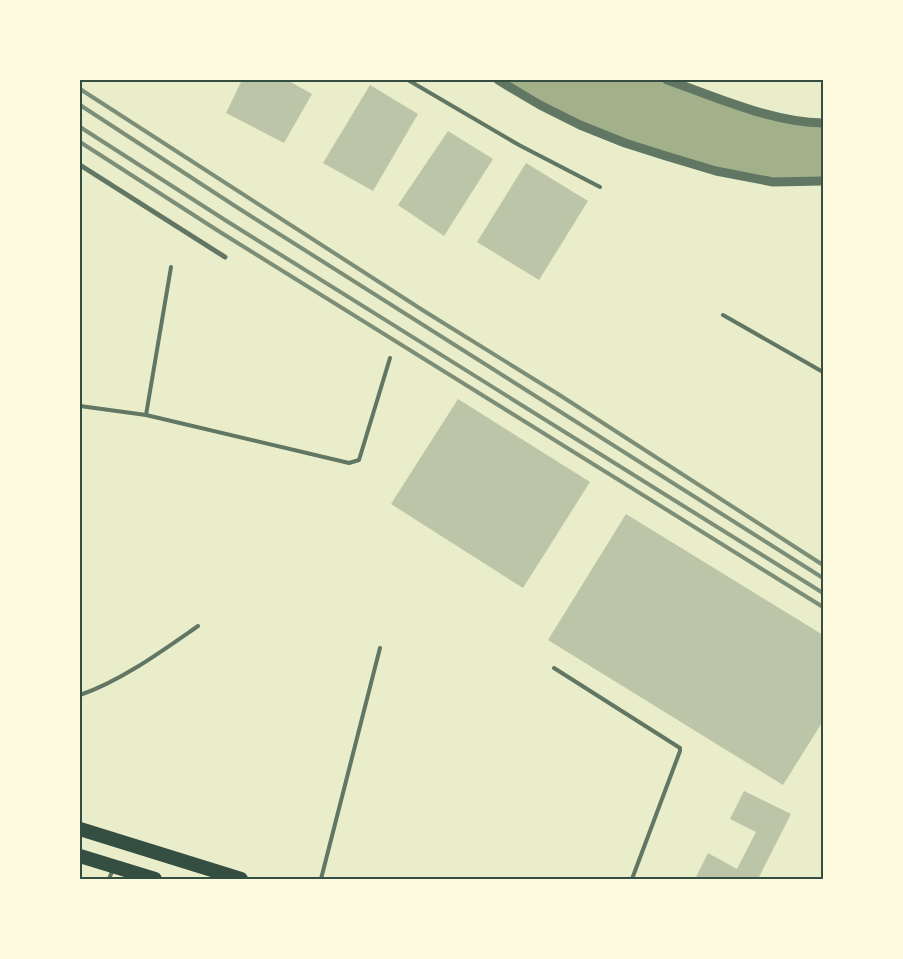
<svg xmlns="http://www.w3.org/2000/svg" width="903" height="959" viewBox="0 0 903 959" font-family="Overpass,sans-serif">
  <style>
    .water { fill: #a3b18a }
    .building { fill: #bcc5a7 }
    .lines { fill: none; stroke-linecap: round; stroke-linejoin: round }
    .service { stroke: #617663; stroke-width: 4 }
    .minor { stroke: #617663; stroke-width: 5 }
    .tertiary { stroke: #617663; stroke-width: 9 }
    .trunk { stroke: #344e41; stroke-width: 14 }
    .rail { stroke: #7c8e77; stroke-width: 4 }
    .neatline { fill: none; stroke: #344e41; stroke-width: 2 }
  </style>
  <rect width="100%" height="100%" fill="#e9edc9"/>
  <polygon class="water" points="498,80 667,80 763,113 823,123 823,181 773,182 625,143"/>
  <g class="building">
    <polygon points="242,80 287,80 312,94 284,143 226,113"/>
    <polygon points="370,85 418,114 373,191 323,163"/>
    <polygon points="448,131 493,159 444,236 398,205"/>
    <polygon points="526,163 588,201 539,280 477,242"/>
    <polygon points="458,399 590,482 523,588 391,504"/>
    <polygon points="626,514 823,635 823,721 783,785 548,640"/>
    <polygon points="744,791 791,814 758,879 695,879 708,853 737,869 756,832 730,819"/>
  </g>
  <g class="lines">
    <g class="service">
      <polyline points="408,80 519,145 600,187"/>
      <polyline points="723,315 823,372"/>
      <polyline points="80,406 146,415 349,463 359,460 390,358"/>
      <polyline points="146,415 171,267"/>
      <polyline points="554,668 680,748 680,751 632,879"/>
      <path d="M80 695C121 681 162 651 198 626"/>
      <polyline points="109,879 113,869"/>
      <polyline points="321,879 380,648"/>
    </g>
    <polyline class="minor" points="80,165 225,257"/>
    <g class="tertiary">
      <polyline points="498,80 540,105 580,125 625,143 666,156 716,171 773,182 823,181"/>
      <path d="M667 80C717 97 770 122 823 123"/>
    </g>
    <g class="trunk">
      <polyline points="80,829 241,879"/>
      <polyline points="80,856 155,879"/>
    </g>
    <g class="rail">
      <polyline points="80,89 424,311 558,394 823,565"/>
      <polyline points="80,105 235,206 823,578"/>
      <polyline points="80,127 225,220 823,593"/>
      <polyline points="80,142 220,232 823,607"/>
    </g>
  </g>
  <rect width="903" height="959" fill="none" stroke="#fefae0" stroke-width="162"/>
  <rect x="81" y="81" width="741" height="797" class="neatline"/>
</svg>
